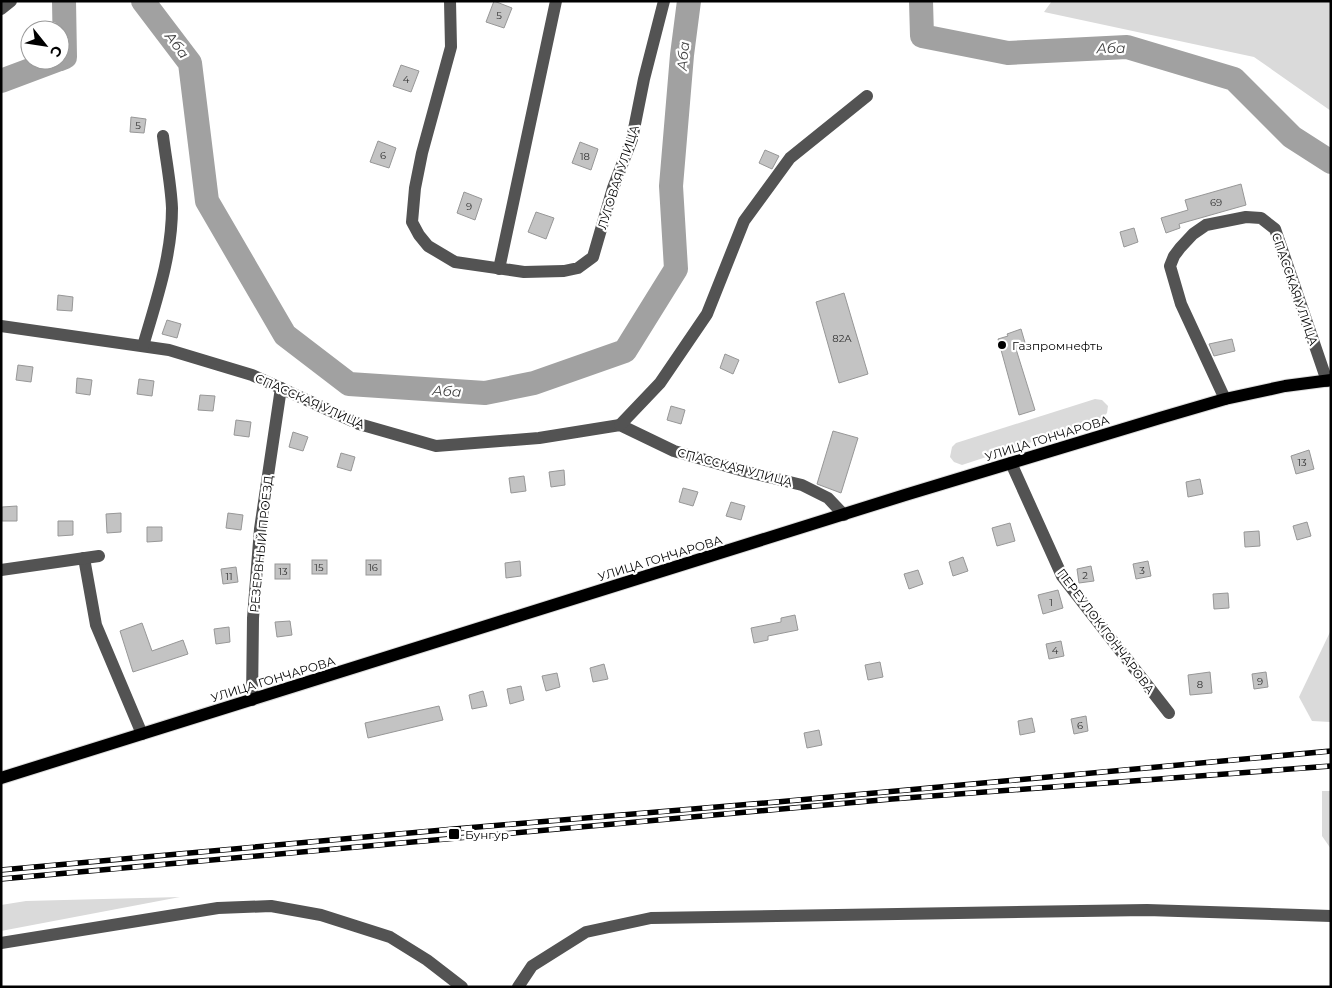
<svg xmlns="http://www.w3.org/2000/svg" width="1332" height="988" viewBox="0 0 1332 988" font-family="Montserrat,sans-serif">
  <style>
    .green { fill: #dadada }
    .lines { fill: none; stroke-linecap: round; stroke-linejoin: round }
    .river { stroke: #a1a1a1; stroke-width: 24 }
    .building { fill: #c3c3c3; stroke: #979797 }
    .major-casing { stroke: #dbdbdb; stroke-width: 14 }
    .minor { stroke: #535353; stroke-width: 12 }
    .major { stroke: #000; stroke-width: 12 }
    .rail-casing { stroke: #000; stroke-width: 5.5 }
    .rail { stroke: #fff; stroke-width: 4; stroke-dasharray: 11; stroke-linecap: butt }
    .poi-dot { fill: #000; stroke: #fff; stroke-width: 2 }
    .labels { text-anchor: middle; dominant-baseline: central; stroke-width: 4.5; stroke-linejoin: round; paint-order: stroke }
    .number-label { font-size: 10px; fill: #313131 }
    .street-label { font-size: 12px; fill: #000; stroke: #fff }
    .poi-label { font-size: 12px; fill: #000; stroke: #fff; text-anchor: start }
    .water-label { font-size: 14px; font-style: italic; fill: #424242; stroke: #fff }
  </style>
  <rect width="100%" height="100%" fill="#fff"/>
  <g class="green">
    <polygon points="1052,1 1331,1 1331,111 1254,57 1044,12"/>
    <polygon points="1095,399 1102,400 1108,406 1107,413 1101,419 962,465 954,462 950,457 952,447 956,443"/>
    <polygon points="1331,630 1331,722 1312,721 1299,697"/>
    <polygon points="1322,791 1331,791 1331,849 1322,836"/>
    <polygon points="180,897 1,931 1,905 26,901"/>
  </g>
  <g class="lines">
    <g class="river">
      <polyline points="143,1 190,63 207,201 285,335 349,384 485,393 534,383 625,351 676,269 671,186 682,55 689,1"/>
      <polyline points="921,1 922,36 1008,53 1127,47 1234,79 1292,137 1331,162"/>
      <polyline points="60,59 65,57 64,1"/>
      <polyline points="1,81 57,60"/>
    </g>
  </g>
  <g class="building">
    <polygon points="494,1 512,8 504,28 486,22"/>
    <polygon points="401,65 419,71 411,92 393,86"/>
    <polygon points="131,117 146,119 144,133 130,132"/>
    <polygon points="378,141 396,148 389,168 370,162"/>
    <polygon points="580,142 598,149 591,170 572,163"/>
    <polygon points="765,150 779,156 772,169 759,163"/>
    <polygon points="1241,184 1246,205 1179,224 1180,228 1166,233 1161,218 1188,210 1185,200"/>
    <polygon points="464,192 482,199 475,220 457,213"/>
    <polygon points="536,212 554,218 546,239 528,232"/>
    <polygon points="1134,228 1138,242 1124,247 1120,232"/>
    <polygon points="844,293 868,374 839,383 816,302"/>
    <polygon points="58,295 73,297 72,311 57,310"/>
    <polygon points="167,320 181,324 177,338 162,334"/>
    <polygon points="1021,329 1026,346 1016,349 1035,410 1019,415 998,339 1008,336 1007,334"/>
    <polygon points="1232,339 1235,351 1214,356 1209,344"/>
    <polygon points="725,354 739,360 733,374 720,368"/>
    <polygon points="18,365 33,367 31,382 16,380"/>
    <polygon points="77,378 92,380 90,395 76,393"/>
    <polygon points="139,379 154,381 152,396 137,394"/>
    <polygon points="200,395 215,396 213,411 198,410"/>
    <polygon points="671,406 685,410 681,424 667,420"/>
    <polygon points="236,420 251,422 249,437 234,435"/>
    <polygon points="833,431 858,438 841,493 817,484"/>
    <polygon points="293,432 308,437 303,451 289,447"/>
    <polygon points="1309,450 1314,469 1296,474 1291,456"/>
    <polygon points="341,453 355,457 351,471 337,467"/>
    <polygon points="564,470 565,485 551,487 549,472"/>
    <polygon points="524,476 526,491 511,493 509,478"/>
    <polygon points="1200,479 1203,494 1188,497 1186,482"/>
    <polygon points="683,488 698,492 693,506 679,502"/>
    <polygon points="731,502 745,506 741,520 726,516"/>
    <polygon points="17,506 17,521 2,521 2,507"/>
    <polygon points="121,513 121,532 107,533 106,514"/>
    <polygon points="228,513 243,515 241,530 226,528"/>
    <polygon points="58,521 73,521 73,535 58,536"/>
    <polygon points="1307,522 1311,536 1297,540 1293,526"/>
    <polygon points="1010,523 1015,541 997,546 992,528"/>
    <polygon points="147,527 162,527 162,541 147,542"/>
    <polygon points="1259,531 1260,546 1245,547 1244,532"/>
    <polygon points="963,557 968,571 953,576 949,562"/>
    <rect x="312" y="560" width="15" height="14"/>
    <rect x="366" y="560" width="15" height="15"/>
    <polygon points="520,561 521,576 506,578 505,563"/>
    <polygon points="1148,561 1151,576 1136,579 1133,564"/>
    <rect x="275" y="564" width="15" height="15"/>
    <polygon points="1091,566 1094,581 1079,583 1077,569"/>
    <polygon points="236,567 238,582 223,584 221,569"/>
    <polygon points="918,570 923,584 909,589 904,574"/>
    <polygon points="1058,590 1063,608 1043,614 1038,595"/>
    <polygon points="1228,593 1229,608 1214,609 1213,594"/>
    <polygon points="795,615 798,630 768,636 768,640 754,643 751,628 781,622 781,618"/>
    <polygon points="290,621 292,635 277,637 275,622"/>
    <polygon points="142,623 152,651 183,640 188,654 133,672 120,631"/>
    <polygon points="229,627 230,642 216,644 214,629"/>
    <polygon points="1061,641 1064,656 1049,659 1046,644"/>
    <polygon points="880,662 883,677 868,680 865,665"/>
    <polygon points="604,664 608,679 593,682 590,668"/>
    <polygon points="1210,672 1212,693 1190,695 1188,675"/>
    <polygon points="1266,672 1268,687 1254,689 1252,674"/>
    <polygon points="557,673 560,687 546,691 542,676"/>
    <polygon points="521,686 524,700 510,704 507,689"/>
    <polygon points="483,691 487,706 472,709 469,695"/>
    <polygon points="439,706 443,720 368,738 365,723"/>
    <polygon points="1086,716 1088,731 1074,734 1071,719"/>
    <polygon points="1032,718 1035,732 1020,735 1018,721"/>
    <polygon points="819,730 822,745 807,748 804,733"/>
  </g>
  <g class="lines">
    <g class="major-casing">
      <polyline id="major" points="1,778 905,495 1160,418 1225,399 1285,386 1331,380"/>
    </g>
    <g class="minor">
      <polyline points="450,1 451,47 422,153 415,188 412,222 419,235 428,246 455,262 524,272 564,271 578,268 593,257 613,188 632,139 644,79 664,1"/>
      <polyline points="1,9 11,1"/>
      <polyline points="499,269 556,1"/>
      <polyline points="1,326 169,350 252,375 359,424 436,446 539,438 620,425 674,451 744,471 802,485 828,498 844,515"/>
      <path d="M143 346C156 301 172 256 172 208 171 185 166 160 163 136"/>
      <polyline points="1225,399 1181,304 1170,266 1174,256 1180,248 1193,234 1206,225 1246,217 1261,218 1275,229 1327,381"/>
      <polyline points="620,425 660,383 707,314 744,221 790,158 867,96"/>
      <polyline points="1011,463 1062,576 1169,713"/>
      <polyline points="84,558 96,625 142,734"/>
      <polyline points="1,570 99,556"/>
      <polyline points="252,700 253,618 260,529 281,388"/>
      <polyline points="1,943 218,908 271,906 321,915 390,937 427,960 462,987"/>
      <polyline points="518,987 532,966 586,932 651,918 1147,910 1331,916"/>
    </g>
    <use href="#major" class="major"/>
    <g class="rail-casing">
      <g id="rail">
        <polyline points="1,870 454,829 777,802 1331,751"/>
        <polyline points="1,879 892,799 1331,766"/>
      </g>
    </g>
    <use href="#rail" class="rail"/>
  </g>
  <g class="poi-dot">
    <circle cx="1002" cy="345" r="5"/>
    <rect x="448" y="828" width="12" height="12" rx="2.5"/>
  </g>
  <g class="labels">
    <g class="number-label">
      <text x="499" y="15">5</text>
      <text x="406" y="79">4</text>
      <text x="138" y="125">5</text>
      <text x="383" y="155">6</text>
      <text x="585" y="156">18</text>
      <text x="1216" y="202">69</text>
      <text x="469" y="206">9</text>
      <text x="842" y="338">82А</text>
      <text x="1302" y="462">13</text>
      <text x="319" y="567">15</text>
      <text x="373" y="567">16</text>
      <text x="1142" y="570">3</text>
      <text x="283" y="571">13</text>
      <text x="1085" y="575">2</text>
      <text x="229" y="576">11</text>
      <text x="1051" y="602">1</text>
      <text x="1055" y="650">4</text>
      <text x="1260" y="681">9</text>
      <text x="1200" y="684">8</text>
      <text x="1080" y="725">6</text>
    </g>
    <g class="street-label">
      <text transform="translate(618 177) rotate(-72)">ЛУГОВАЯ УЛИЦА</text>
      <text transform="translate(1295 289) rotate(71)">СПАССКАЯ УЛИЦА</text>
      <text transform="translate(310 401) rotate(24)">СПАССКАЯ УЛИЦА</text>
      <text transform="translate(1047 438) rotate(-17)">УЛИЦА ГОНЧАРОВА</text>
      <text transform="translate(735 467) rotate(15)">СПАССКАЯ УЛИЦА</text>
      <text transform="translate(261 544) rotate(-84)">РЕЗЕРВНЫЙ ПРОЕЗД</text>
      <text transform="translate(660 558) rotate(-17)">УЛИЦА ГОНЧАРОВА</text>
      <text transform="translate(1106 631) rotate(53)">ПЕРЕУЛОК ГОНЧАРОВА</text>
      <text transform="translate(273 679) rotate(-17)">УЛИЦА ГОНЧАРОВА</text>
    </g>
    <g class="poi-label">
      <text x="1012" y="345">Газпромнефть</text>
      <text x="465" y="834">Бунгур</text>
    </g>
    <g class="water-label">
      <text transform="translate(177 45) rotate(53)">Аба</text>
      <text transform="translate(1111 48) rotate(-1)">Аба</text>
      <text transform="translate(683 56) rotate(-85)">Аба</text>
      <text transform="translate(447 391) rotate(4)">Аба</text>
    </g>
  </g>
  <rect width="1332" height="988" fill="none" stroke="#000000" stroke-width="5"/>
  <g transform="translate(45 45) rotate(120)"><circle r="24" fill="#ffffff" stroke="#999999"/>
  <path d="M0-4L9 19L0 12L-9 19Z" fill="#000000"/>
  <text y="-8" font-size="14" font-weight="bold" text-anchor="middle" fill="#000000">С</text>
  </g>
</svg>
